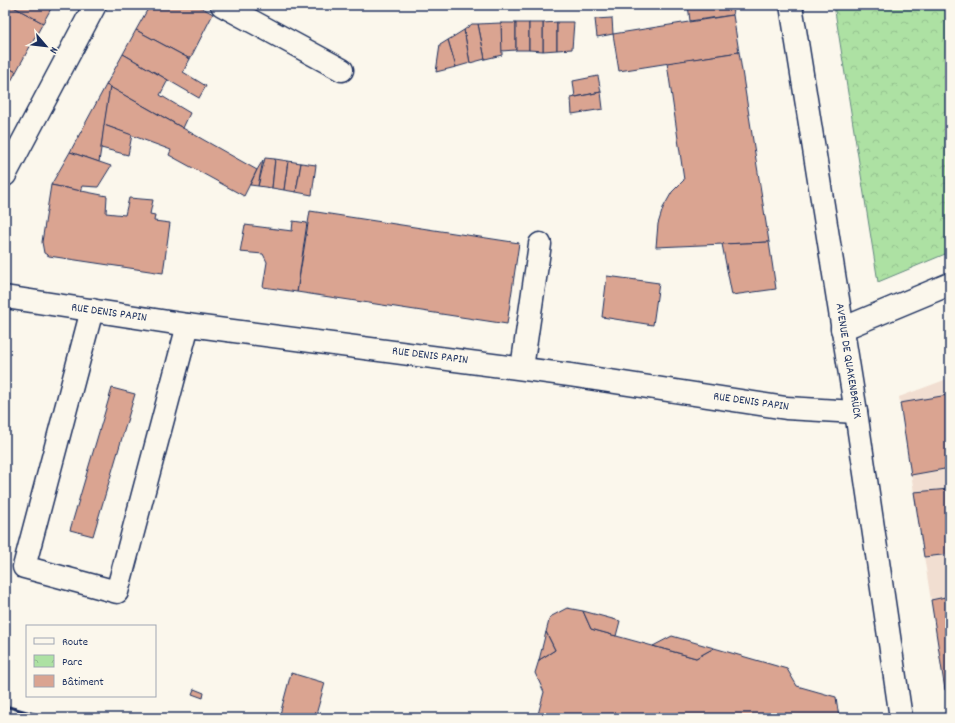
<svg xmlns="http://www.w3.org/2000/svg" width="955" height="723" viewBox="0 0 955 723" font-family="Dekko,sans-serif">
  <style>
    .built { fill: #f1ded1 }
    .park { fill: url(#park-crowns); stroke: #648880 }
    .building { fill: #daa491; stroke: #1b2f5e }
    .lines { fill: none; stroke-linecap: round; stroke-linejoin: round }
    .minor-casing { stroke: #1b2f5e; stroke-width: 25 }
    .major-casing { stroke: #1b2f5e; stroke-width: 25 }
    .minor { stroke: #fbf7ec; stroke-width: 22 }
    .major { stroke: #fbf7ec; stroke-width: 22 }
    .rail { stroke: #1b2f5e; stroke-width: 3 }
    .labels { text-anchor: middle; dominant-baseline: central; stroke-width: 4; stroke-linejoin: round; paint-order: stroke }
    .street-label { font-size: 12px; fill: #1b2f5e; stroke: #fbf7ec }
  </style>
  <defs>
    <pattern id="park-crowns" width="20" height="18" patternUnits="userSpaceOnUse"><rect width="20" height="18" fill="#ade1a3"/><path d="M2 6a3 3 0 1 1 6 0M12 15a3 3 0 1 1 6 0" fill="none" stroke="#94c18f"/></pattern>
  </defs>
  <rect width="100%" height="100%" fill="#fbf7ec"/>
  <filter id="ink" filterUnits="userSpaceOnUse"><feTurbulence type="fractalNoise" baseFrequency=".025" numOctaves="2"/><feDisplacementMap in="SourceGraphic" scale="8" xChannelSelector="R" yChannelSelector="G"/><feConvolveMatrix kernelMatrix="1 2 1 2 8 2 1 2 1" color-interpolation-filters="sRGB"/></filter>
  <g filter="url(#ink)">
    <polygon class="built" points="950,378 950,689 945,690 899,397"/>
    <polygon class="park" points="834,5 950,5 950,252 878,282"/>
    <g class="building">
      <polygon points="5,5 10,5 43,23 16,72 5,66"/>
      <polygon points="10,5 53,5 43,23"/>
      <polygon points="150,5 197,5 213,14 190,59 136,30"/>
      <polygon points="688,5 732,5 733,15 690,21"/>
      <polygon points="733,15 739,52 619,71 613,34"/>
      <polygon points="612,18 613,34 597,37 595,19"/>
      <polygon points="557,22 557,50 543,51 543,23"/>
      <polygon points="557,22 574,22 572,49 557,50"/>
      <polygon points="501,23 516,23 516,50 501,51"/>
      <polygon points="501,23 502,55 485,59 478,24"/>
      <rect x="516" y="23" width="13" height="27"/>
      <polygon points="529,23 543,23 543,51 529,50"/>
      <polygon points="472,24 478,24 485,59 470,63 464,30"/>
      <polygon points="136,30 190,59 183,72 206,86 199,98 123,54"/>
      <polygon points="464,30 470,63 456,67 448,40"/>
      <polygon points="448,40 456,67 436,72 440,45"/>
      <polygon points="739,52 769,242 656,247 658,224 663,208 672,192 684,180 667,63"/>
      <polygon points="123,54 168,80 160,95 190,113 183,128 106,85"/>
      <polygon points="5,66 16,72 5,92"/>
      <polygon points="598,76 601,92 575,97 573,81"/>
      <polygon points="106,85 110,87 99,162 70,152"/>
      <polygon points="110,87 257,170 244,196 169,155 171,150 104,125"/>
      <polygon points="601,92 603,109 572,114 571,98"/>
      <polygon points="104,125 132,135 128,155 101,148"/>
      <polygon points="70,152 111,166 98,187 82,186 80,191 51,185"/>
      <polygon points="265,158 275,159 272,188 258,186"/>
      <polygon points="275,159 288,161 284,190 272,188"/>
      <polygon points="263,160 258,186 250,185 257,170"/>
      <polygon points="288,161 301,163 296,192 284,190"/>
      <polygon points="301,163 316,165 312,195 296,192"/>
      <polygon points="51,185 107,196 106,213 125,215 129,198 153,200 150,214 155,215 154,221 170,223 163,273 49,256 44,253 42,242"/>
      <polygon points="310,211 519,243 507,324 297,292"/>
      <polygon points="293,221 307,223 297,292 263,287 267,262 263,254 240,252 245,225 292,231"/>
      <polygon points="769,242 776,289 732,295 722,244"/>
      <polygon points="607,276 659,283 653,325 602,317"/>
      <polygon points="112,388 135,394 93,536 70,530"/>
      <polygon points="948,395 950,407 950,468 911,475 900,403"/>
      <polygon points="950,489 950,554 924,557 914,492"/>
      <polygon points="950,596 950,689 945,690 931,600"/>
      <polygon points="567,608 583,611 591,629 696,658 714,648 787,669 797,686 836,697 839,718 537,718 544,692 535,673 539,660 555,650 546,632 550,617"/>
      <polygon points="583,611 620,621 616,636 591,629"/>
      <polygon points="546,632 555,650 539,660"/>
      <polygon points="672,636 714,648 696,658 653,646"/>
      <polygon points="291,673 325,683 315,718 279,718"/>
      <polygon points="194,689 204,693 203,698 192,694"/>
    </g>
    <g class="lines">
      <g class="minor-casing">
        <g id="minor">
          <polyline points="222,5 342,70"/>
          <polyline points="5,175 95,5"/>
          <polyline points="5,297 188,325 570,375 786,408 856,412"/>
          <polyline points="92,310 24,567 117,592 188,325"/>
          <polyline points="842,329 950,284"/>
          <polyline points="522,368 540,244"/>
        </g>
      </g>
      <g class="major-casing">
        <polyline id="major" points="791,5 856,412 901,718"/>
      </g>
      <use href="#minor" class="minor"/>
      <use href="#major" class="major"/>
      <polyline class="rail" points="5,706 49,718"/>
    </g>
  </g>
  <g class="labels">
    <g class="street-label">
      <text transform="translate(109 313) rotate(8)">RUE DENIS PAPIN</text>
      <text transform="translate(430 356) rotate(7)">RUE DENIS PAPIN</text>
      <text transform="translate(848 361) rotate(81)">AVENUE DE QUAKENBRÜCK</text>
      <text transform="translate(751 402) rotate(8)">RUE DENIS PAPIN</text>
    </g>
  </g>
  <rect width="955" height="723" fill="none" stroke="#fbf7ec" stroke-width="20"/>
  <rect x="10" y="10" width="935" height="703" fill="none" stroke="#1b2f5e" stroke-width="1.5" filter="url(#ink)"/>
  <rect x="26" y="625" width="130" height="72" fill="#fbf7ec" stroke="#a1a7b3"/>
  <rect x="34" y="638" width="20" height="6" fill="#fbf7ec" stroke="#a1a7b3"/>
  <text x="62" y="645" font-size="12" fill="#1b2f5e">Route</text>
  <rect x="34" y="655" width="20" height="12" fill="url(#park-crowns)" stroke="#a1a7b3"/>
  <text x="62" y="665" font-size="12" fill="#1b2f5e">Parc</text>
  <rect x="34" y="675" width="20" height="12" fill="#daa491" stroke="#a1a7b3"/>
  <text x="62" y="685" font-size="12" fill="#1b2f5e">Bâtiment</text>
  <g transform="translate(46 46) rotate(118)" stroke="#fbf7ec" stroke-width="3" paint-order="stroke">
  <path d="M0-3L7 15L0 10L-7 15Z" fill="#1b2f5e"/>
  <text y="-6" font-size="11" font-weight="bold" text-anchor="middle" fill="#1b2f5e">N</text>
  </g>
</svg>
